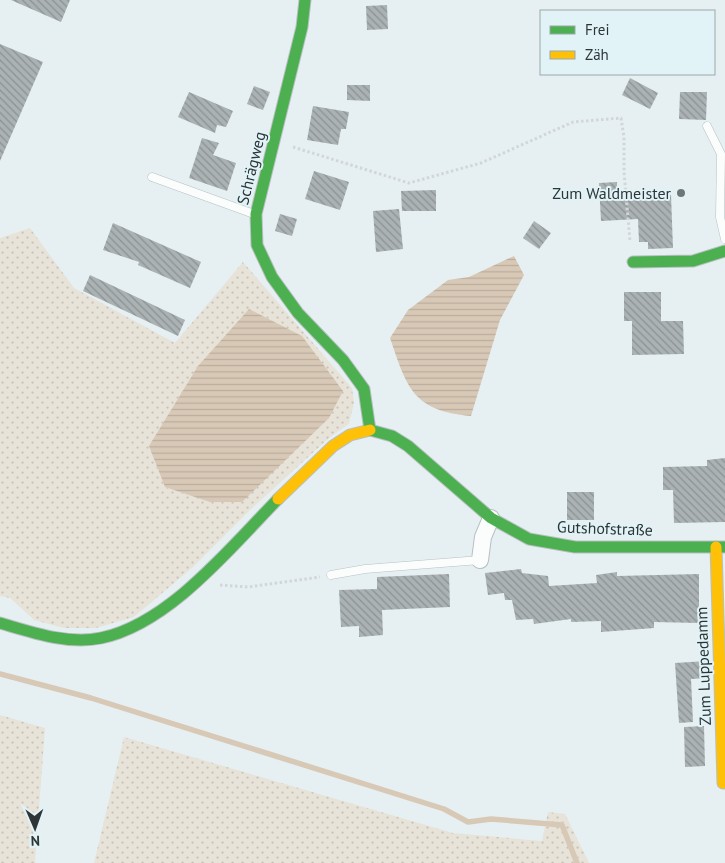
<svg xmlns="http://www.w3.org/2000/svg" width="725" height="863" viewBox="0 0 725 863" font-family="'PT Sans',sans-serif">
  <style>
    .grass { fill: url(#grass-dots) }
    .water { fill: url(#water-rules) }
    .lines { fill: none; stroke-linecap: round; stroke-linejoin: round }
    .stream { stroke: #d8c9b7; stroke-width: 5.5 }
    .building { fill: url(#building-back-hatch) }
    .lane-casing { stroke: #b8c0c1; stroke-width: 9 }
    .street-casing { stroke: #b8c0c1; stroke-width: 18 }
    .fast-casing { stroke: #b8c0c1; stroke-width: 13 }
    .slow-casing { stroke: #b8c0c1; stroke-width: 13 }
    .path { stroke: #d3d6d8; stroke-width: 3; stroke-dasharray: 2.5 2.5; stroke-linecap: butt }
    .lane { stroke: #fbfdfd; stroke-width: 8 }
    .street { stroke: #fbfdfd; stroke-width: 16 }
    .fast { stroke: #4caf50; stroke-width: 11 }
    .slow { stroke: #ffc107; stroke-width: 11 }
    .poi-dot { fill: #6e7678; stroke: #e1f3f7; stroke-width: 2 }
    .labels { text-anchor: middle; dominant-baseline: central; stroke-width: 4; stroke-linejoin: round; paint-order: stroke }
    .street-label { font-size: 16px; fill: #2d3536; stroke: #e1f3f7 }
    .poi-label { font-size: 16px; fill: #2d3536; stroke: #e1f3f7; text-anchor: end }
  </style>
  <defs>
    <pattern id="grass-dots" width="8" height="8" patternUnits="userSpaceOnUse" patternTransform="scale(1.25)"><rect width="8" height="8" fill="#e8e3d9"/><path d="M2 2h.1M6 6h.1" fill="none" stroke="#c7c3bb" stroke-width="1.8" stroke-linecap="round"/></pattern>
    <pattern id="water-rules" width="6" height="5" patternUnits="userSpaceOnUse" patternTransform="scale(1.25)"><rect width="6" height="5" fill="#d8c9b7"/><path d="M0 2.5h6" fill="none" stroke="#baad9e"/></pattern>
    <pattern id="building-back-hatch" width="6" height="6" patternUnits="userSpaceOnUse" patternTransform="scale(1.25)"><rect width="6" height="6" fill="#abb2b4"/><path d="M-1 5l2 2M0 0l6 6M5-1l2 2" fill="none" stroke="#8c9293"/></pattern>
  </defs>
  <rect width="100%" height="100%" fill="#e6f0f2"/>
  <g class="grass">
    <polygon points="30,228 74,288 175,343 243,262 352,388 354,403 349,424 329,438 249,511 193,567 134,617 96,628 64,628 34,620 10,598 0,596 0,238"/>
    <polygon points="0,715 45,728 35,863 0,863"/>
    <polygon points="124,737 453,833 542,841 548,812 565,814 589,863 94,863"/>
  </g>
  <g class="water">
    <path d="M514 256 524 275 500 320 471 416C413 411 407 388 390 338L408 310 448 280 469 277Z"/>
    <polygon points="249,309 302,336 343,391 329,418 242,502 210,502 165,487 149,446 198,366"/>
  </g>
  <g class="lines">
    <polyline class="stream" points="0,674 91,698 444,809 468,822 491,819 562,825 577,863"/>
  </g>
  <g class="building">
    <polygon points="11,0 70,0 61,22"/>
    <polygon points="387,5 388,29 367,30 366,6"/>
    <polygon points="0,44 43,62 0,161"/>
    <polygon points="630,78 658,93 650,109 622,95"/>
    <polygon points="347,85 370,85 370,101 347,100"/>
    <polygon points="254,86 270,92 263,110 247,104"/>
    <polygon points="189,92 233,111 226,127 217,125 215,133 178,117"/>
    <polygon points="680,92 707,92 706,120 679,119"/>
    <polygon points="313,106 349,112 346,129 341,129 338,145 307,140"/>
    <polygon points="202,138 219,143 213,155 236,163 227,191 189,178"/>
    <polygon points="314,171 349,182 340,210 305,199"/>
    <polygon points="617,182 617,196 671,195 673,248 648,249 648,242 639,242 638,219 601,221 599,183"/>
    <polygon points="436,190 436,211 402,211 401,191"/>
    <polygon points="399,209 403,249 376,252 373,211"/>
    <polygon points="280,214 297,219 292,236 275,231"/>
    <polygon points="534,221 551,233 539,249 523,238"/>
    <polygon points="113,223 201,262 190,288 138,265 139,262 103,250"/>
    <polygon points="90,275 185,320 178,336 83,291"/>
    <polygon points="624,292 661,292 661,321 683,321 684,354 632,355 632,321 624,321"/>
    <polygon points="725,458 725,522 674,523 673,490 663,490 663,467 707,466 707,460"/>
    <rect x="567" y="492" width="27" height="28"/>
    <polygon points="521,569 522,573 548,576 549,586 597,583 596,575 617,572 617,576 699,574 699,623 654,622 654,628 601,632 601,621 571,622 571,619 534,624 533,619 516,620 512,600 505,600 504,593 488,595 485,573"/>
    <polygon points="449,574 450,607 382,610 383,635 359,637 359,626 341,627 339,590 377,589 377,577"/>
    <polygon points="706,661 707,678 691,679 693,722 679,723 675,663"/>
    <polygon points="704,726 705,766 685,767 684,727"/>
  </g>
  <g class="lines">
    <g class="lane-casing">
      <g id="lane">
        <polyline points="707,126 721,154 720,217 725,239"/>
        <polyline points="152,177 254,214"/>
        <polyline points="331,575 365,569 480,560"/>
      </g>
    </g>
    <g class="street-casing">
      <polyline id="street" points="480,560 483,537 491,518"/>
    </g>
    <g class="fast-casing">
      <g id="fast">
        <polyline points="305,0 302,27 256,214 257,245 272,277 298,313 343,360 364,389 370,430"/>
        <polyline points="633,262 693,261 725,251"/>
        <polyline points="370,430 392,436 408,446 491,518 529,539 575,547 725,547"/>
        <path d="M0 623C31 632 68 645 101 638 169 624 231 547 278 499"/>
      </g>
    </g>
    <g class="slow-casing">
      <g id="slow">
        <polyline points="278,499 333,446 350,435 370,430"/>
        <polyline points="716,547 723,783"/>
      </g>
    </g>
    <g class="path">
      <polyline points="293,147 409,183 481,163 573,122 621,118 624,137 624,172 630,241"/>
      <polyline points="220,585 248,587 320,577"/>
    </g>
    <use href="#lane" class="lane"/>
    <use href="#street" class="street"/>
    <use href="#fast" class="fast"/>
    <use href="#slow" class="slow"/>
  </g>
  <circle class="poi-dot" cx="681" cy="193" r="5"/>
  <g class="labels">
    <g class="street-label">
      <text transform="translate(251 168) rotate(-76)">Schrägweg</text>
      <text transform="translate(605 528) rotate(2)">Gutshofstraße</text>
      <text transform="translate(703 666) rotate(-92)">Zum Luppedamm</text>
    </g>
    <g class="poi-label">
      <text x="671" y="193">Zum Waldmeister</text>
    </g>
  </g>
  <rect x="540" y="10" width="175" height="65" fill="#e1f3f7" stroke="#99a7aa"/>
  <rect x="550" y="26" width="25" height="8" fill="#4caf50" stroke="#99a7aa"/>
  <text x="585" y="35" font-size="15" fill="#2d3536">Frei</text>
  <rect x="550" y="51" width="25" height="8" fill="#ffc107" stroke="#99a7aa"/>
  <text x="585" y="60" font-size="15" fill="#2d3536">Zäh</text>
  <g transform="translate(35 828) rotate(178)" stroke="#e1f3f7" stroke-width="4" paint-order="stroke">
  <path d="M0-4L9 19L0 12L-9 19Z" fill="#2d3536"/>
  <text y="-8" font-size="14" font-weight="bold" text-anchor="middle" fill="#2d3536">N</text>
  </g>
</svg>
